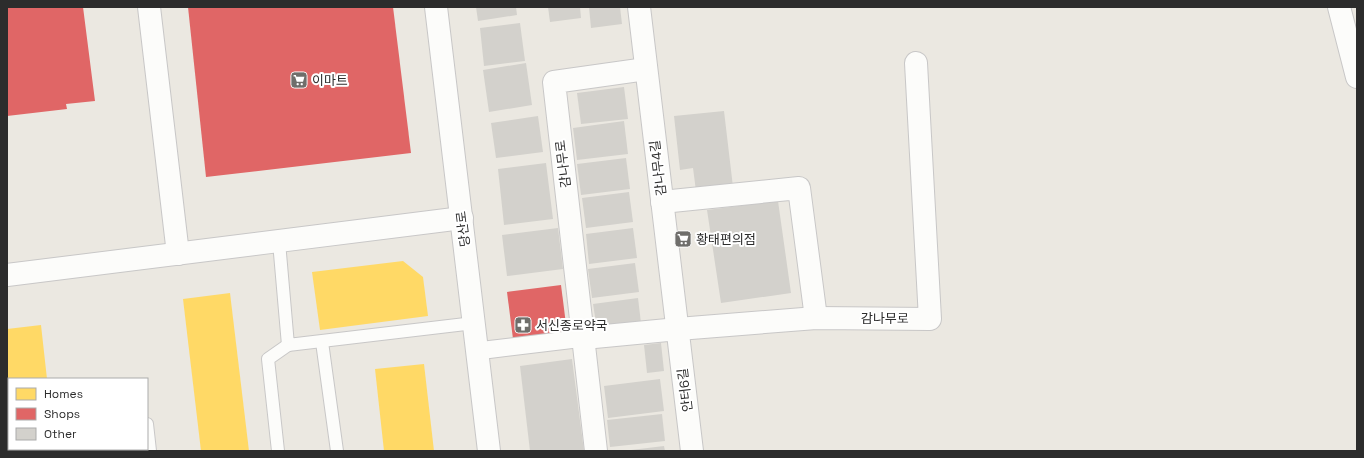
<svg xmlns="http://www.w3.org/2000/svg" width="1364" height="458" viewBox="0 0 1364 458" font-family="'Space Grotesk','Noto Sans KR',sans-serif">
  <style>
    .homes { fill: #ffd966 }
    .shops { fill: #e06666 }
    .building { fill: #d3d1cc }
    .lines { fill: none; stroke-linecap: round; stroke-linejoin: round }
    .service-casing { stroke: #c8c7c7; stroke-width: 14 }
    .pedestrian-casing { stroke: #c8c7c7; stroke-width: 19 }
    .minor-casing { stroke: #c8c7c7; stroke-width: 24 }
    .tertiary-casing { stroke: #c8c7c7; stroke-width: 24 }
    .service { stroke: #fcfcfa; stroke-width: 12 }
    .pedestrian { stroke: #fcfcfa; stroke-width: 17 }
    .minor { stroke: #fcfcfa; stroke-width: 22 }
    .tertiary { stroke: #fcfcfa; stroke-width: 22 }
    .labels { text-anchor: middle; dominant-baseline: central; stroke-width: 4; stroke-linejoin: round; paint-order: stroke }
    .poi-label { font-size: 13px; fill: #2c2c2c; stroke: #fff; text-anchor: start }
    .street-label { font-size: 13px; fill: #2c2c2c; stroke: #fff }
  </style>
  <rect width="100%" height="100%" fill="#ebe8e1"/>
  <g class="homes">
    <polygon points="403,261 423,277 428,316 320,330 312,272"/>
    <polygon points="230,293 249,451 201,451 183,299"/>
    <polygon points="41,325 47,379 9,379 9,398 8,398 7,329"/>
    <polygon points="424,364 434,451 384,451 375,369"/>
    <polygon points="14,449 55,449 56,451 14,451"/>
  </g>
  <g class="shops">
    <polygon points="7,7 83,7 95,101 66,104 67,109 7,116"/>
    <polygon points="188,7 393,7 411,153 206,177"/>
    <polygon points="561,285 567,332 513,339 507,292"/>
  </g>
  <g class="building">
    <polygon points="476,7 516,7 517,15 478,21"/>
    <polygon points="548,7 580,7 581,18 550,22"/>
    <polygon points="589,7 620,7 622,24 591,28"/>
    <polygon points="520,23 525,61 484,66 480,28"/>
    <polygon points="526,63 532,105 489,112 483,70"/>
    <polygon points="624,87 628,119 581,124 577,93"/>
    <polygon points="724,111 733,187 696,191 693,168 680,170 674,116"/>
    <polygon points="538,116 543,152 496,158 491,123"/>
    <polygon points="624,121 628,154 577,160 573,128"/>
    <polygon points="626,158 630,189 581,195 577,164"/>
    <polygon points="546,163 553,219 504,225 498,169"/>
    <polygon points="629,192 633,222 586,228 582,198"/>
    <polygon points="778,201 791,293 721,303 707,210"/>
    <polygon points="558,228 563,269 507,276 502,235"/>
    <polygon points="633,228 637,258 589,264 586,234"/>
    <polygon points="635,263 639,292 592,298 588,269"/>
    <polygon points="638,298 641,323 597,329 593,304"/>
    <polygon points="661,343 664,371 647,373 644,345"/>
    <polygon points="572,359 584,451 530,451 520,366"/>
    <polygon points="660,379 664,411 608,418 604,386"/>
    <polygon points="662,414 665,441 610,447 607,420"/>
    <polygon points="664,446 665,451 631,451 631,450"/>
  </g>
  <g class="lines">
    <g class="service-casing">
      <g id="service">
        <polyline points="279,242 288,345 474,323"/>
        <polyline points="322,342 337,451"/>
        <polyline points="147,424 150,451"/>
        <polyline points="95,449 96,451"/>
        <polyline points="278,451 268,359 288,345"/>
      </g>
    </g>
    <g class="pedestrian-casing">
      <polyline id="pedestrian" points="477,351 584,338"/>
    </g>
    <g class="minor-casing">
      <g id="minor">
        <polyline points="149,7 178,254"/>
        <polyline points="639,7 692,451"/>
        <polyline points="1339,7 1357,77"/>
        <polyline points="662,202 799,188 816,318"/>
        <polyline points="584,338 678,329 816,318 930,319 916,63"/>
        <polyline points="596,451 554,82 646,69"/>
      </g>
    </g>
    <g class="tertiary-casing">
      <g id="tertiary">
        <polyline points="436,7 489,451"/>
        <polyline points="7,275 462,218"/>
      </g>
    </g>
    <use href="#service" class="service"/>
    <use href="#pedestrian" class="pedestrian"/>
    <use href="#minor" class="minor"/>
    <use href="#tertiary" class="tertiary"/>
  </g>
  <defs>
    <g id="supermarket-square" transform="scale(0.9)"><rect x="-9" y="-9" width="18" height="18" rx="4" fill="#6f6e6b" stroke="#fff"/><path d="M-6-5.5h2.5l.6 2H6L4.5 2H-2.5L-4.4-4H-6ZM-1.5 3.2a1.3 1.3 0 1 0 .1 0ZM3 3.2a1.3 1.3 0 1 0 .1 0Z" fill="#fff"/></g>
    <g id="pharmacy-square" transform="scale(0.9)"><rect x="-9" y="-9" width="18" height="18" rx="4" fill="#6f6e6b" stroke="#fff"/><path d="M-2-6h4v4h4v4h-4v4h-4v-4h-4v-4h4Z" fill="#fff"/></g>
  </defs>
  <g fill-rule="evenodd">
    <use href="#supermarket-square" x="299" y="80"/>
    <use href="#supermarket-square" x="683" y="239"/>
    <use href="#pharmacy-square" x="523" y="325"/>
  </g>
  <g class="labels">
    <g class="poi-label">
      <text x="312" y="80">이마트</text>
      <text x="696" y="239">황태편의점</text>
      <text x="536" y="325">서신종로약국</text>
    </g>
    <g class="street-label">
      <text transform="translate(563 164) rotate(-97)">감나무로</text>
      <text transform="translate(658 168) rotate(-97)">감나무4길</text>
      <text transform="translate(463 229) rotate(-97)">당산로</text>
      <text x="885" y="318">감나무로</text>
      <text transform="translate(685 390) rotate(-97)">안터6길</text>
    </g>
  </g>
  <rect width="1364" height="458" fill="none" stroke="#2c2c2c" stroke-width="16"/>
  <rect x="8" y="378" width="140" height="72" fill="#ffffff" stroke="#ababab"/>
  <rect x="16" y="388" width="20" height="12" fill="#ffd966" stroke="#ababab"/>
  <text x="44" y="398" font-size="12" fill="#2c2c2c">Homes</text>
  <rect x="16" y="408" width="20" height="12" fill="#e06666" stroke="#ababab"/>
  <text x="44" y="418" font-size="12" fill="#2c2c2c">Shops</text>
  <rect x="16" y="428" width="20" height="12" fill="#d3d1cc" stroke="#ababab"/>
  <text x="44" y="438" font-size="12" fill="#2c2c2c">Other</text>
</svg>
